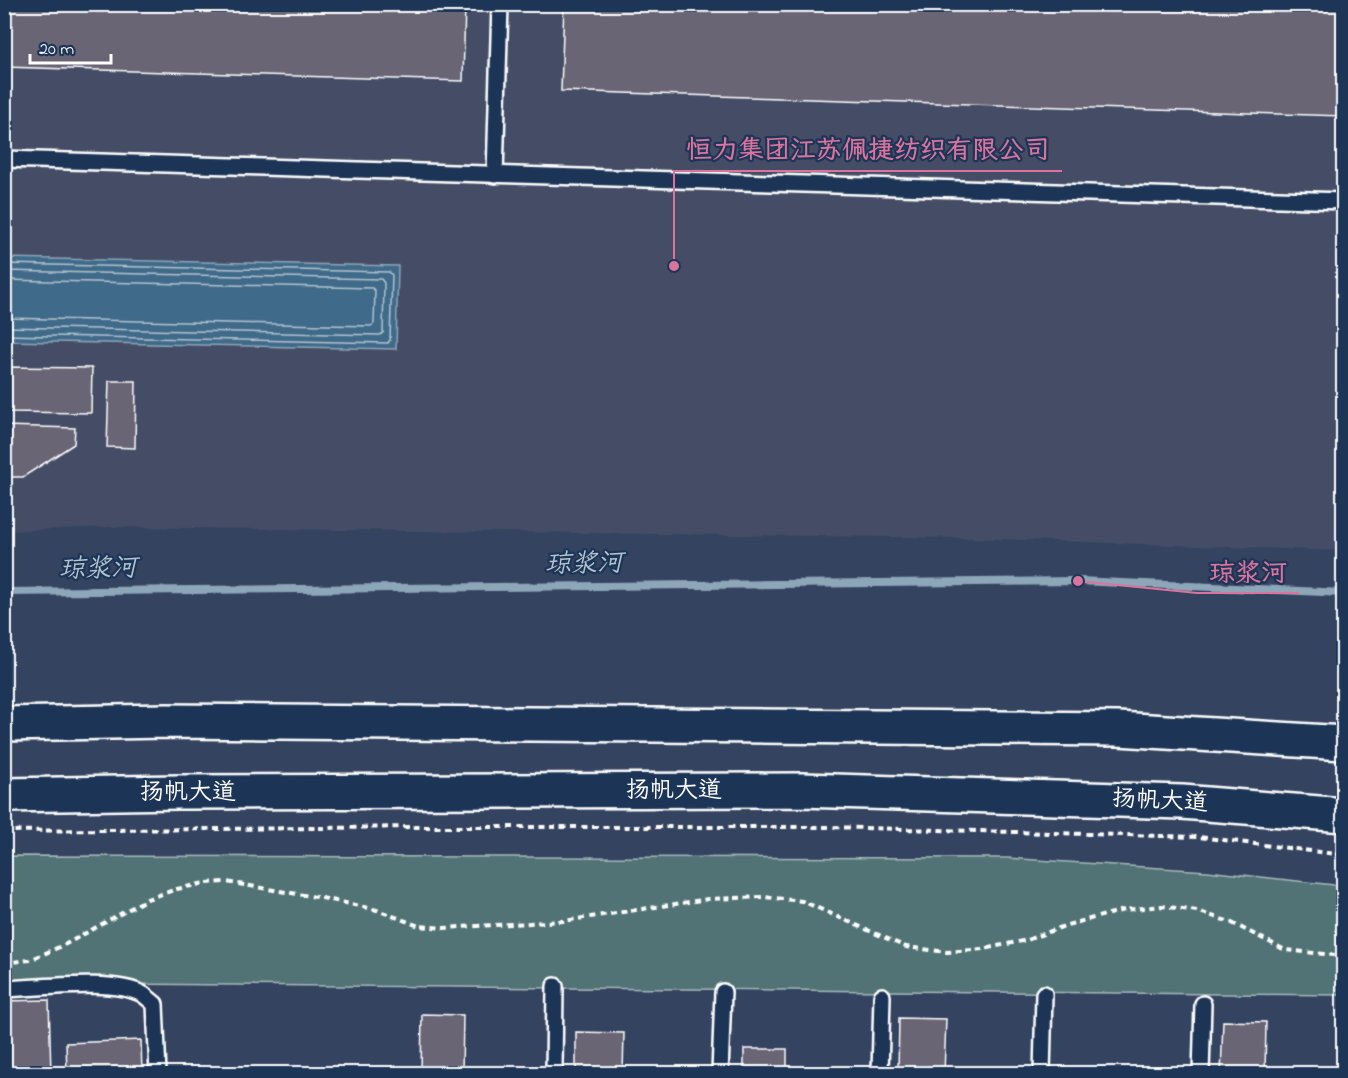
<svg xmlns="http://www.w3.org/2000/svg" width="1348" height="1078" viewBox="0 0 1348 1078" font-family="'Indie Flower','LXGW WenKai TC',sans-serif">
  <style>
    .built { fill: #444d66 }
    .green { fill: #517374; stroke: #a8b9ba; stroke-width: 1.5 }
    .water { fill: #416b89; stroke: #8da6b8; stroke-width: 1.5 }
    .lines { fill: none; stroke-linecap: round; stroke-linejoin: round }
    .shore { stroke: #b3c4d0; stroke-width: 1.5 }
    .stream { stroke: #8da6b8; stroke-width: 8 }
    .building { fill: #696574; stroke: #fff; stroke-width: 1.5 }
    .lane-casing { stroke: #fff; stroke-width: 20 }
    .secondary-casing { stroke: #fff; stroke-width: 38 }
    .path { stroke: #fff; stroke-width: 4; stroke-dasharray: 6 4.5; stroke-linecap: butt }
    .lane { stroke: #1d3557; stroke-width: 15 }
    .secondary { stroke: #1d3557; stroke-width: 33 }
    .labels { text-anchor: middle; dominant-baseline: central; stroke-width: 4.5; stroke-linejoin: round; paint-order: stroke }
    .street-label { font-size: 24px; fill: #fff; stroke: #1d3557 }
    .water-label { font-size: 26px; font-style: italic; fill: #b3c4d0; stroke: #1d3557 }
    .leader { fill: none; stroke: #da749d; stroke-width: 2 }
    .callout-dot { fill: #da749d; stroke: #1d3557; stroke-width: 2 }
    .callout-label { font-size: 26px; text-anchor: middle; font-weight: bold; fill: #da749d; stroke: #1d3557; stroke-width: 4.5; stroke-linejoin: round; paint-order: stroke }
  </style>
  <rect width="100%" height="100%" fill="#344360"/>
  <filter id="ink" filterUnits="userSpaceOnUse"><feTurbulence type="fractalNoise" baseFrequency=".0167" numOctaves="2"/><feDisplacementMap in="SourceGraphic" scale="12" xChannelSelector="R" yChannelSelector="G"/><feConvolveMatrix kernelMatrix="1 2 1 2 8 2 1 2 1" color-interpolation-filters="sRGB"/></filter>
  <g filter="url(#ink)">
    <polygon class="built" points="4,5 1343,5 1343,551 967,538 112,527 5,531"/>
    <polygon class="green" points="5,856 1007,858 1207,871 1343,886 1343,995 5,983"/>
    <polygon class="water" points="5,258 398,266 396,349 5,341"/>
    <g class="lines">
      <g class="shore">
        <polyline points="4,264 389,272 392,275 390,340 388,343 4,335"/>
        <polyline points="4,271 381,279 384,283 383,333 380,335 4,327"/>
        <polyline points="4,280 372,288 375,291 374,324 371,326 4,318"/>
      </g>
      <polyline class="stream" points="4,592 1078,581 1344,593"/>
    </g>
    <g class="building">
      <polygon points="4,4 465,4 463,81 4,67"/>
      <polygon points="564,4 1344,4 1344,116 561,91"/>
      <polygon points="4,367 92,368 91,413 4,412"/>
      <polygon points="109,381 136,381 135,448 107,447"/>
      <polygon points="4,426 75,428 74,444 23,477 6,477 4,476"/>
      <polygon points="49,1000 51,1074 4,1074 4,1001"/>
      <polygon points="422,1014 463,1015 462,1074 421,1074"/>
      <polygon points="899,1018 946,1019 944,1074 898,1074"/>
      <polygon points="1223,1021 1266,1022 1265,1074 1221,1074"/>
      <polygon points="576,1032 624,1033 623,1074 576,1074"/>
      <polygon points="141,1040 142,1074 67,1074 66,1043"/>
      <rect x="744" y="1049" width="43" height="25"/>
      <polygon points="1060,1067 1104,1068 1104,1074 1060,1074"/>
    </g>
    <g class="lines">
      <g class="lane-casing">
        <g id="lane">
          <polyline points="4,159 1344,201"/>
          <polyline points="495,175 500,4"/>
          <path d="M4 989C38 988 117 978 144 995 148 998 151 1001 155 1004L158 1074"/>
          <polyline points="554,1074 555,986"/>
          <polyline points="720,1074 723,992"/>
          <polyline points="880,1074 882,996"/>
          <polyline points="1042,1074 1044,994"/>
          <polyline points="1201,1074 1203,1004"/>
        </g>
      </g>
      <g class="secondary-casing">
        <g id="secondary">
          <polyline points="4,724 165,721 1118,729 1344,743"/>
          <polyline points="4,795 178,792 802,790 1182,802 1344,815"/>
        </g>
      </g>
      <g class="path">
        <polyline points="4,831 422,827 828,827 1199,837 1344,855"/>
        <polyline points="4,963 30,960 66,944 147,899 177,889 205,883 226,882 322,898 377,910 419,926 443,928 564,921 708,899 764,897 802,901 906,947 947,952 983,949 1027,940 1067,925 1124,910 1162,906 1197,911 1230,922 1285,950 1344,956"/>
      </g>
      <use href="#lane" class="lane"/>
      <use href="#secondary" class="secondary"/>
    </g>
  </g>
  <g class="labels">
    <g class="street-label">
      <text x="674" y="791">扬帆大道</text>
      <text x="188" y="793">扬帆大道</text>
      <text transform="translate(1160 802) rotate(3)">扬帆大道</text>
    </g>
    <g class="water-label">
      <text transform="translate(584 565) rotate(-1)">琼浆河</text>
      <text transform="translate(98 570) rotate(-1)">琼浆河</text>
    </g>
  </g>
  <path class="leader" d="M674 266L674 171H1062M1078 581L1197 593H1299"/>
  <g class="callout-dot">
    <circle cx="674" cy="266" r="6"/>
    <circle cx="1078" cy="581" r="6"/>
  </g>
  <g class="callout-label">
    <text x="868" y="158">恒力集团江苏佩捷纺织有限公司</text>
    <text x="1248" y="581">琼浆河</text>
  </g>
  <rect width="1348" height="1078" fill="none" stroke="#1d3557" stroke-width="24"/>
  <rect x="12" y="12" width="1324" height="1054" fill="none" stroke="#fff" stroke-width="2" filter="url(#ink)"/>
  <path d="M30 54v9h81v-9" fill="none" stroke="#ffffff" stroke-width="3"/>
  <text x="39" y="54" font-size="18" fill="#ffffff" stroke="#1d3557" stroke-width="4.5" paint-order="stroke">20 m</text>
</svg>
